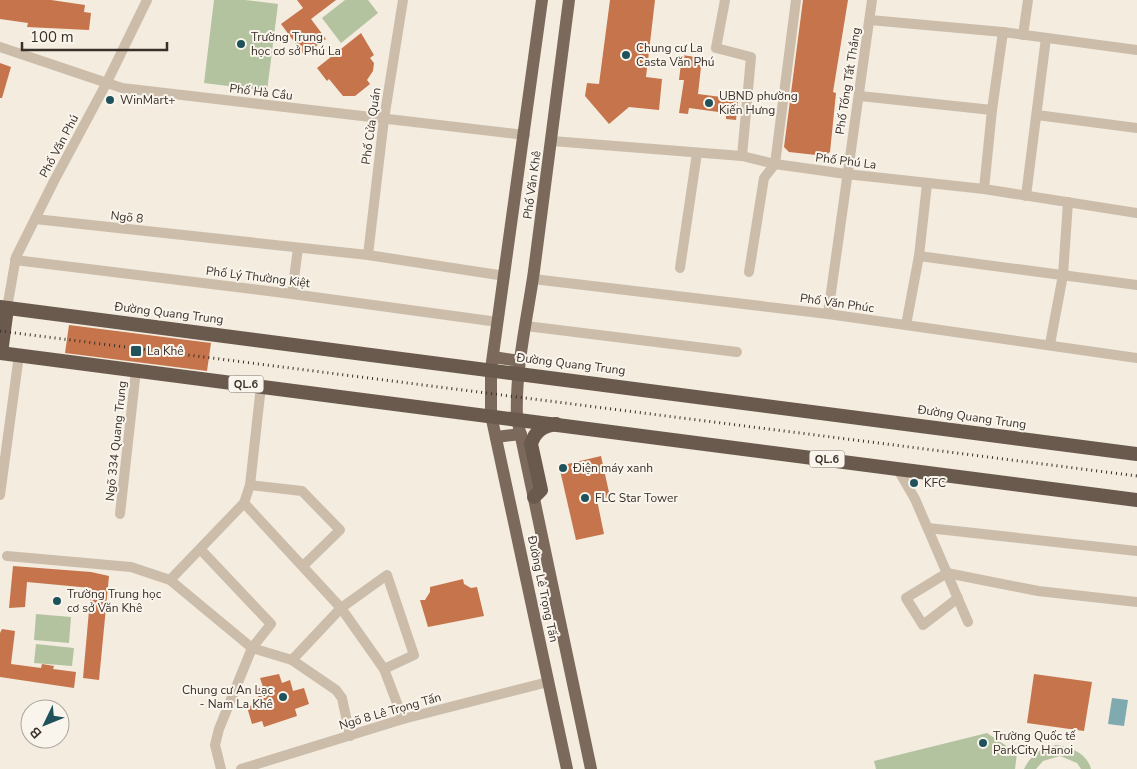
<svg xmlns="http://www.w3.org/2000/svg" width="1137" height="769" viewBox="0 0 1137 769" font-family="'Nunito Sans',sans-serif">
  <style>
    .green { fill: #b3c39f }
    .water { fill: #7eaab0 }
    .building { fill: #c6744b }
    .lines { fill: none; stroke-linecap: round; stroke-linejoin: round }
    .minor { stroke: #ccbdab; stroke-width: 10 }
    .primary { stroke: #7b695b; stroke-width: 12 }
    .trunk { stroke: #6a5a4e; stroke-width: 14 }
    .rail { stroke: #39302a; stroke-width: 3; stroke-dasharray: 1 4; stroke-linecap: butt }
    .poi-dot { fill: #1f525b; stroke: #faf5ec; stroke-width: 2 }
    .labels { text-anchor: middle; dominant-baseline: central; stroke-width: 4; stroke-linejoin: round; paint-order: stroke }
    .shield { fill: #faf5ec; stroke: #736b64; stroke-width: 1 }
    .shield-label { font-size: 11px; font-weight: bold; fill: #39302a }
    .poi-label { font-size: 12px; fill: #39302a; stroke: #faf5ec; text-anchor: start }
    .street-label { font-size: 12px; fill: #39302a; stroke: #faf5ec }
  </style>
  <rect width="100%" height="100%" fill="#f3ecdf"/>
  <g class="green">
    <polygon points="214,0 245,0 278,4 267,91 204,83"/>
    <polygon points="345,0 368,0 378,13 341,43 322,18"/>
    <polygon points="36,614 71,617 69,643 34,640"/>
    <polygon points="36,644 74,648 72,666 34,663"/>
    <polygon points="987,733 1017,753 1015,769 876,769 874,761"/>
    <path d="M1056 745C1070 747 1087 753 1091 769H1081L1077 763 1060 756 1043 761 1036 769H1024C1031 755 1040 748 1056 745Z"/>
  </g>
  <polygon class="water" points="1112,698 1128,700 1124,726 1108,724"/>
  <g class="building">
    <polygon points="0,0 51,0 85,5 84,12 91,13 89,30 27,27 28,23 0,19"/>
    <polygon points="297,0 336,0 311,19 326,39 304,55 281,24 303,8"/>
    <polygon points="610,0 655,0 646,77 662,79 659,110 629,107 609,124 585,96 587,83 599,84"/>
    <polygon points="803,0 848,0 833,92 836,93 830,152 825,156 789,152 784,147"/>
    <polygon points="361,33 374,55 370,58 374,63 373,71 367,80 370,84 355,96 343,96 329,79 327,81 317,68"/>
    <polygon points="682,55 702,58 698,94 729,98 730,94 739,95 736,120 726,119 726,113 689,108 688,114 679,113 684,80 679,80"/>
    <polygon points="0,63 11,67 2,98 0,98"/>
    <polygon points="69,325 211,343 207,371 65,353"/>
    <polygon points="601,456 610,497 597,500 604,534 576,540 559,466"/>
    <polygon points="13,566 91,572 109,576 99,680 83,678 91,588 27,582 25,607 9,608"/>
    <polygon points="463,579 464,584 471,588 477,587 484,616 428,627 420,600 425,600 430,592 430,587"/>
    <polygon points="2,629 15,631 11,664 41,668 42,664 54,666 53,669 76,672 74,688 0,677 0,633"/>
    <polygon points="279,674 282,683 290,680 293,691 304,688 309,704 295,709 297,716 264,727 262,721 252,724 247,707 260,702 256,689 263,687 260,678"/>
    <polygon points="1034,674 1092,682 1084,731 1027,723"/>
  </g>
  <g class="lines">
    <g class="minor">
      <polyline points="725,0 716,48 751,57 742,156"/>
      <polyline points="870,20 1003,32 1137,50"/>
      <polyline points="1023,35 1028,0"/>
      <polyline points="0,47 122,88 525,135"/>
      <polyline points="860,96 992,110"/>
      <polyline points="1037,115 1137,128"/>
      <polyline points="552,141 742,156 775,164 846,174 984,189 1137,213"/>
      <polyline points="984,189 992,110 1003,32"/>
      <polyline points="1026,196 1046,38"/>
      <polyline points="35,219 368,255 505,276"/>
      <polyline points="368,255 384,119 403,0"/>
      <polyline points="919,256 1137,285"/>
      <polyline points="15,260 292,294 498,322"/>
      <polyline points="680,268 697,153"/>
      <polyline points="749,272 764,178 775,164 796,0"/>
      <polyline points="533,279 828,314 1137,358"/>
      <polyline points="292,294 298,248"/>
      <polyline points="7,308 16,257 54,181 106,84 147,0"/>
      <polyline points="828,314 872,0"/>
      <polyline points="906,325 919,256 927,184"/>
      <polyline points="526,326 737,352"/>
      <polyline points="1050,344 1063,275 1068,202"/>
      <polyline points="897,468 915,499 968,622"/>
      <polyline points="250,485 302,491 340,530 304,565"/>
      <polyline points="0,495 19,355"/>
      <polyline points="244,503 341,608 384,669 403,719"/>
      <polyline points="120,514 136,370"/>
      <polyline points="928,528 1137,551"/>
      <polyline points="201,550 271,624 252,648 219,729 215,745 221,769"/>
      <polyline points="7,556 131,567 170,580 252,648 292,660 336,690 342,698 350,736"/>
      <polyline points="947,573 1038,591 1137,602"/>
      <polyline points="947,573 906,598 923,625 958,598"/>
      <polyline points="170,580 244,503 250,485 261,386"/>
      <polyline points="292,660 341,608 387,575 414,655 384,669"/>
      <polyline points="241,769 403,719 548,682"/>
    </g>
    <g class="primary">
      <polyline points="542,0 491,369 491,415 567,769"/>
      <path d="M569 0C558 91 546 181 534 271 527 320 515 369 517 418L591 769"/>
      <polyline points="493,357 520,361"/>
      <polyline points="496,437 521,434"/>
    </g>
    <g class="trunk">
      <polyline points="0,307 1137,454"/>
      <polyline points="0,353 1137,500"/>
      <polyline points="1,353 7,308"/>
      <path d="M534 497 541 490 531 444C535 431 543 426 556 424"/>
    </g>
    <polyline class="rail" points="0,331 1137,476"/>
  </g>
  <g class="poi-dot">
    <circle cx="241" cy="44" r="5"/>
    <circle cx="626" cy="55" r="5"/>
    <circle cx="110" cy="100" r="5"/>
    <circle cx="709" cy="103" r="5"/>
    <rect x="130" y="345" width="12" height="12" rx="2.5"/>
    <circle cx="563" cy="468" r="5"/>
    <circle cx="914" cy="483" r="5"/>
    <circle cx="585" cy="498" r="5"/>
    <circle cx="57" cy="601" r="5"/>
    <circle cx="283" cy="697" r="5"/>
    <circle cx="983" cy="743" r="5"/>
  </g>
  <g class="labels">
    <g class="shield">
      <rect x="228.5" y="375.5" width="35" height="17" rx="4"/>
      <rect x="809.5" y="450.5" width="35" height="17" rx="4"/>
    </g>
    <g class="shield-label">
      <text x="246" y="384">QL.6</text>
      <text x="827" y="459">QL.6</text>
    </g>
    <g class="poi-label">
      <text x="251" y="37">Trường Trung<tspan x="251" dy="14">học cơ sở Phú La</tspan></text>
      <text x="636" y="48">Chung cư La<tspan x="636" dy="14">Casta Văn Phú</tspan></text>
      <text x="719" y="96">UBND phường<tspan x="719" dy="14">Kiến Hưng</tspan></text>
      <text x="120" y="100">WinMart+</text>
      <text x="147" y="351">La Khê</text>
      <text x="573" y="468">Điện máy xanh</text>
      <text x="924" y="483">KFC</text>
      <text x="595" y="498">FLC Star Tower</text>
      <text x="67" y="594">Trường Trung học<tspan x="67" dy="14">cơ sở Văn Khê</tspan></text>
      <text x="273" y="690" text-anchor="end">Chung cư An Lạc<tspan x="273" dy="14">- Nam La Khê</tspan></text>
      <text x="993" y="736">Trường Quốc tế<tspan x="993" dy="14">ParkCity Hanoi</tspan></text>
    </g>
    <g class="street-label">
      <text transform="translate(848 81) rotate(-81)">Phố Tống Tất Thắng</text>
      <text transform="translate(261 92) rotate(7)">Phố Hà Cầu</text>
      <text transform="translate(371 126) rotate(-82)">Phố Cửa Quán</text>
      <text transform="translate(59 146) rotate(-62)">Phố Văn Phú</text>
      <text transform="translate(846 161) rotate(7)">Phố Phú La</text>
      <text transform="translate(532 185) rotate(-82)">Phố Văn Khê</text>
      <text transform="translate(127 217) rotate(6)">Ngõ 8</text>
      <text transform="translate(258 277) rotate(7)">Phố Lý Thường Kiệt</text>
      <text transform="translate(837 303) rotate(8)">Phố Văn Phúc</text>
      <text transform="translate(169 313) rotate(7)">Đường Quang Trung</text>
      <text transform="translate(571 364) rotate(7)">Đường Quang Trung</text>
      <text transform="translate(972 417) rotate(8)">Đường Quang Trung</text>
      <text transform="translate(116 441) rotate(-84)">Ngõ 334 Quang Trung</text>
      <text transform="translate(543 589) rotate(78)">Đường Lê Trọng Tấn</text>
      <text transform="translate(390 711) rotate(-16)">Ngõ 8 Lê Trọng Tấn</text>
    </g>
  </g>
  <g transform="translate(45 724) rotate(227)"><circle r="24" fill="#faf5ec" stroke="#ada69e"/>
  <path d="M0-4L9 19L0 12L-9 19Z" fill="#1f525b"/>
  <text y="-8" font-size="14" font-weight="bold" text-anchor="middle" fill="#39302a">B</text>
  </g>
  <path d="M22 42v8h145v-8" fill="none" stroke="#39302a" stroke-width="2.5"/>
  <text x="30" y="42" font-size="15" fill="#39302a" stroke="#faf5ec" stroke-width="4" paint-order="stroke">100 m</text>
</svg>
